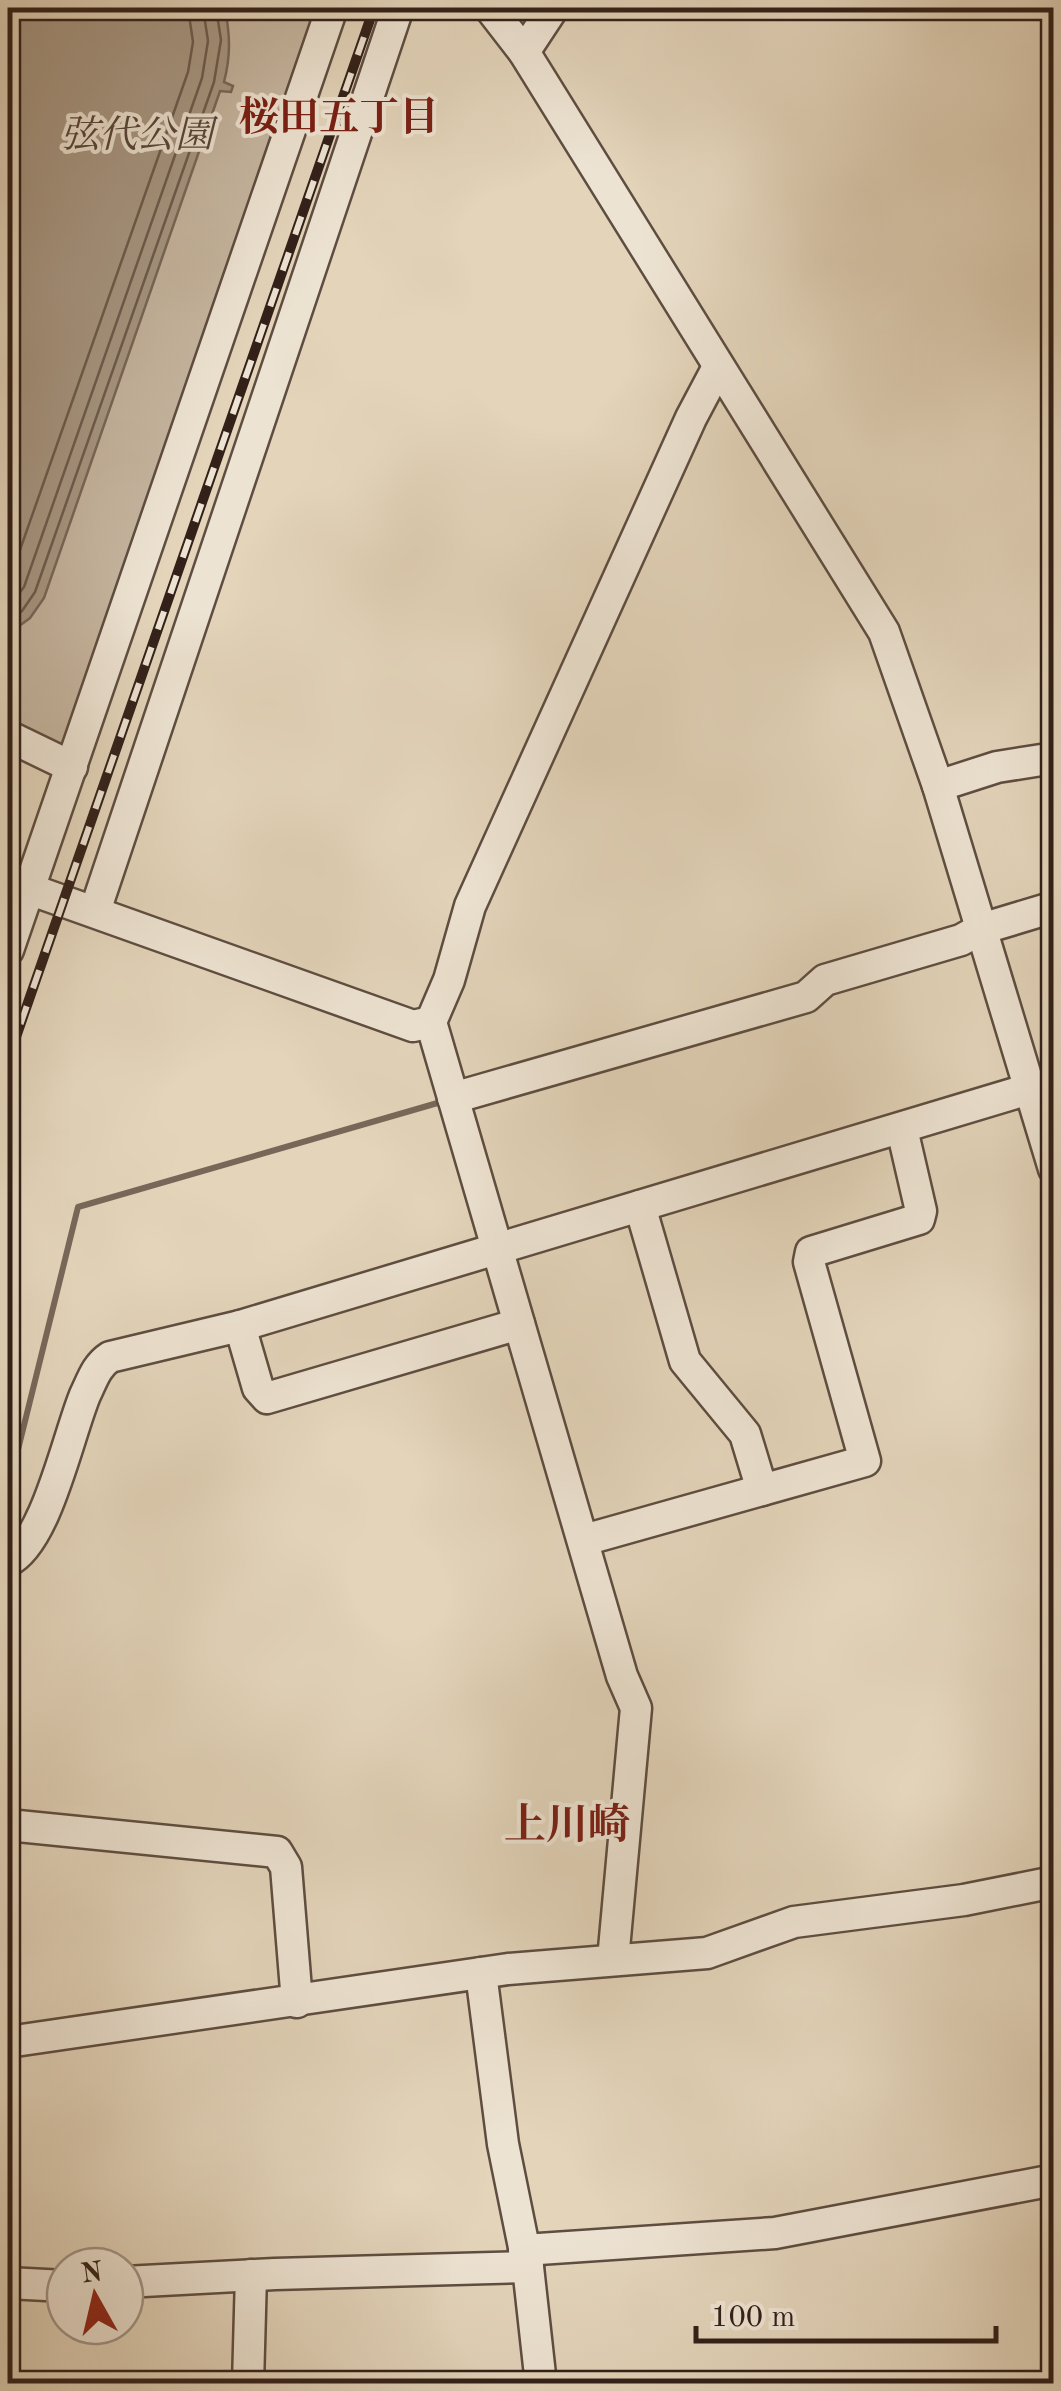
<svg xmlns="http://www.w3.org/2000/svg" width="1061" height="2391" viewBox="0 0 1061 2391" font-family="'Old Standard TT','Noto Serif JP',serif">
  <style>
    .green { fill: #c5b59f; stroke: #7c6a5c; stroke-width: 2.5 }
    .water { fill: #a79783; stroke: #786759; stroke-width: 2.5 }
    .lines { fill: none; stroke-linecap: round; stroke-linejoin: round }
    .shore { stroke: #6c5c4e; stroke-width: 2.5 }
    .stream { stroke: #786759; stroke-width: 6 }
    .minor-casing { stroke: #5e4d41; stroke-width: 35 }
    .minor { stroke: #ede3d2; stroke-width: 30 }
    .rail-casing { stroke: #322019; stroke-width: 10 }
    .rail { stroke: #ede3d2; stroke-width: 6; stroke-dasharray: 19; stroke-linecap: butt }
    .labels { text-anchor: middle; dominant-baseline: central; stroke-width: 8; stroke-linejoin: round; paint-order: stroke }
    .park-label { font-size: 38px; font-style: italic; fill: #57453a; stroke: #ede3d2 }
    .neighbourhood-label { font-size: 40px; font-weight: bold; fill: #7a1f14; stroke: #ede3d2 }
    .quarter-label { font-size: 42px; font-weight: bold; fill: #7a1f14; stroke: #ede3d2 }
  </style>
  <rect width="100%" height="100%" fill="#e3d4ba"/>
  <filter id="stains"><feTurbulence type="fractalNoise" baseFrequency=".002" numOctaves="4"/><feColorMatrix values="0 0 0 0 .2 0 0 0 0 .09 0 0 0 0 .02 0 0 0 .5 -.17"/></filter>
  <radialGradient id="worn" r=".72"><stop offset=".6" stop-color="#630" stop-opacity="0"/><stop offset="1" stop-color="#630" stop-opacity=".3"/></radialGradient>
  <polygon class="green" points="8,8 319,8 65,742 51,746 8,723"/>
  <path class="water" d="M8 8H225C230 35 231 55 224 82L233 86 231 92 220 91 44 598 30 618 8 634Z"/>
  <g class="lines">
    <g class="shore">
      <polyline points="8,584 188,72 193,42 188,8"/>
      <polyline points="8,608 24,587 202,78 208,41 203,8"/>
      <polyline points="8,623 22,611 35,592 214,82 221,40 216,8"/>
    </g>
    <g class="stream">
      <polyline points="8,1490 78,1207 441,1102"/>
      <polyline points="8,1658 16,1579 13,1570"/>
    </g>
    <g class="minor-casing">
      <g id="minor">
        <polyline points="490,8 524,52 884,632 938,786 1054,1169"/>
        <polyline points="524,52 553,8"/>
        <polyline points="8,736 72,767"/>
        <polyline points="938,786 997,767 1054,758"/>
        <polyline points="29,889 413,1026 431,1022"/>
        <polyline points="95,911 398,8"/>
        <polyline points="8,950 332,8"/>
        <polyline points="453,1098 806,997 825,980 961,940 981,929 1054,907"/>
        <polyline points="640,1206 685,1361 745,1434 762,1490"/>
        <polyline points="240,1326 258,1388 267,1398 519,1324"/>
        <polyline points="584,1540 865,1461 809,1262 811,1252 919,1219 921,1211 902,1129"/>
        <path d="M8 1561C46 1543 68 1436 85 1395 92 1381 96 1366 110 1357L240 1326 1029 1089"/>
        <polyline points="8,1825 277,1852 286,1867 297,2002"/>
        <polyline points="613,1960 636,1708 622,1676 431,1022 449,980 470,906 691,418 718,367"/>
        <polyline points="481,1973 503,2144 528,2267 541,2384"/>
        <polyline points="8,2042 508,1969 707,1953 794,1922 964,1900 1054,1882"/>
        <polyline points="524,2250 775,2233 1054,2180"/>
        <polyline points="125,2282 275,2274 528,2267"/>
        <polyline points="8,2283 65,2286"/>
        <polyline points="248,2384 251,2275"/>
      </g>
    </g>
    <use href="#minor" class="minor"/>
    <g class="rail-casing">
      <polyline id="rail" points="8,1060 374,8"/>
    </g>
    <use href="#rail" class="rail"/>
  </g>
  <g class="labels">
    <g class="park-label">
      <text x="137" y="137">弦代公園</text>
    </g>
    <g class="neighbourhood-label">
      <text x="339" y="120">桜田五丁目</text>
    </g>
    <g class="quarter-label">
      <text x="567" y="1827">上川崎</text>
    </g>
  </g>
  <rect width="1061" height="2391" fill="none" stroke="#e3d4ba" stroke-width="40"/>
  <rect x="10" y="10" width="1041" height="2371" fill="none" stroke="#322019" stroke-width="5"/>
  <rect x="20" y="20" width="1021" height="2351" fill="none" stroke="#322019" stroke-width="2.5"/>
  <g transform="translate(95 2296) rotate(352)"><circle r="48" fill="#ede3d2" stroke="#a29588" stroke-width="2.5"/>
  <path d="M0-8L18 38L0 25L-18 38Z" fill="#8f2418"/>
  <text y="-15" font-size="28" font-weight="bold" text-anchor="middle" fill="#322019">N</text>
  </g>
  <path d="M696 2326v15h300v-15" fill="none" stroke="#322019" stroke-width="5"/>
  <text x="711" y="2326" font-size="30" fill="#322019" stroke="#ede3d2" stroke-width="8" paint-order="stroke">100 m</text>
  <rect width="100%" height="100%" filter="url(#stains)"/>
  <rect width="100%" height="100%" fill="url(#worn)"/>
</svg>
